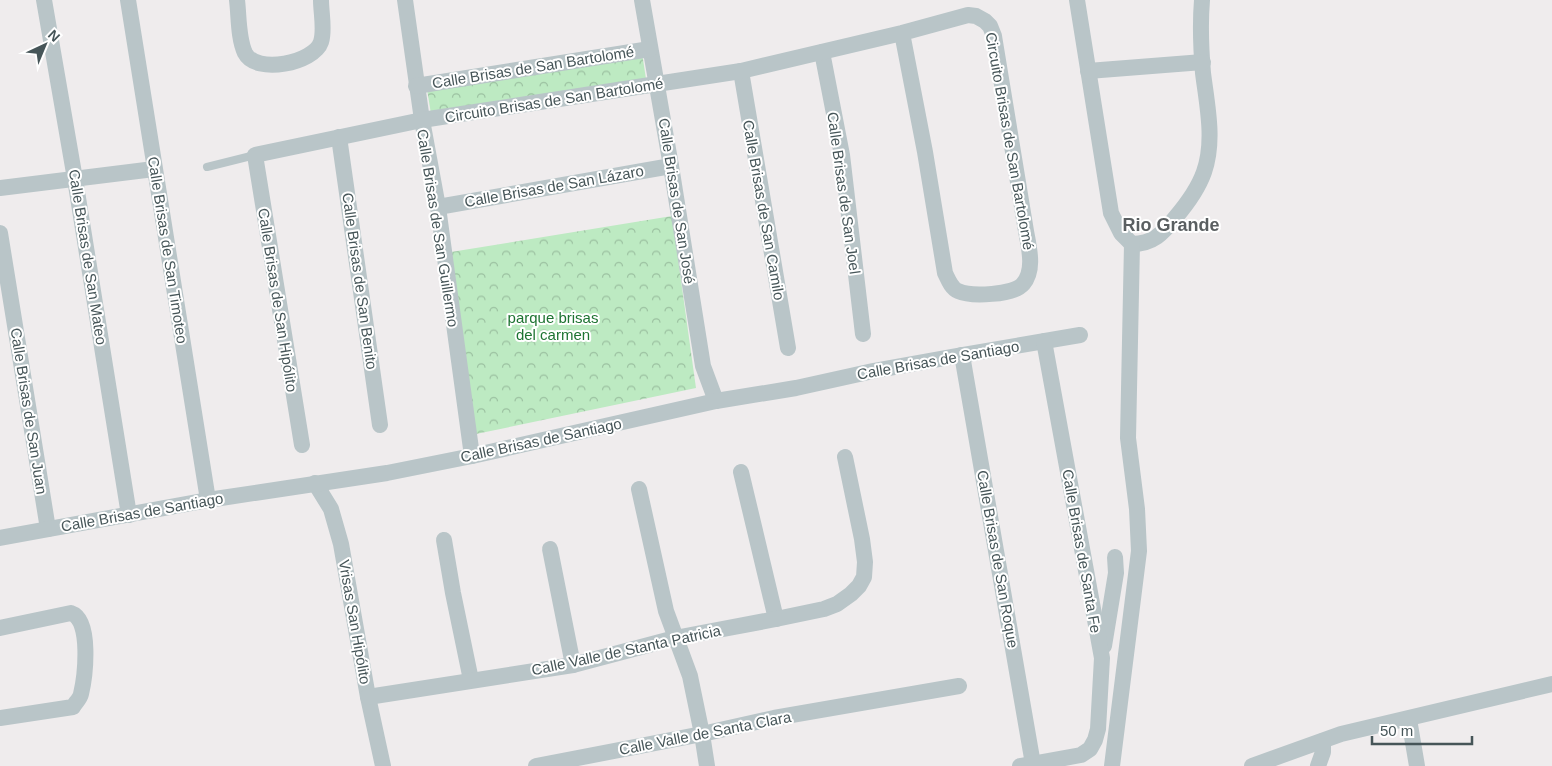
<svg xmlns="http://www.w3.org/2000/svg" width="1552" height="766" viewBox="0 0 1552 766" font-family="Helvetica,sans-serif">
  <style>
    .forest { fill: url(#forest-crowns) }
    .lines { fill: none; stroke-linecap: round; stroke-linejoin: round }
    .service { stroke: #b9c5c8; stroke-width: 8 }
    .minor { stroke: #b9c5c8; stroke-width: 16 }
    .labels { text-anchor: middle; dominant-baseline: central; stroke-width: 4; stroke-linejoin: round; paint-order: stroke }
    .street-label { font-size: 15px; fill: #465558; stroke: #fff }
    .park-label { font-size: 15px; fill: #1d7331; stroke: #fff }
    .quarter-label { font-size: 18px; font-weight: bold; fill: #5a5f61; stroke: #fff }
  </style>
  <defs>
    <pattern id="forest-crowns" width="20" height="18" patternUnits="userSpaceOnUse" patternTransform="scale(1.25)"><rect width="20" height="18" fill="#bdeac2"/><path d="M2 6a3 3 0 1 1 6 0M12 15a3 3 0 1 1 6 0" fill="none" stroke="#9bc0a0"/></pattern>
  </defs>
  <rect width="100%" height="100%" fill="#efeced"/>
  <g class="forest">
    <polygon points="642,53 646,79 431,114 427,89"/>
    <polygon points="672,216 696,388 476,434 451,252"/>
  </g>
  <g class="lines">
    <polyline class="service" points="207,167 255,155"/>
    <g class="minor">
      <polyline points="44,0 75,179 129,515"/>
      <polyline points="128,0 208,500"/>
      <path d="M237 0C239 16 238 38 245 53 256 75 314 63 321 42 325 30 321 13 321 0"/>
      <polyline points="405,0 422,120 438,207 472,456"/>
      <polyline points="642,0 671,166 703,366 716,401"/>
      <path d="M1077 0 1111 213 1121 233 1132 244C1153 244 1163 233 1175 218 1187 204 1198 189 1204 172 1215 141 1207 105 1203 73 1201 49 1200 24 1202 0"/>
      <polyline points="822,52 842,155 863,334"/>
      <polyline points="741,71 788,348"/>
      <polyline points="1088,71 1203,62"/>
      <polyline points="416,86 650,49"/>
      <polyline points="339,137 380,425"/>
      <polyline points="0,188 154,169"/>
      <polyline points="438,207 671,166"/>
      <polyline points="0,233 48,529"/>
      <polyline points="962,355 1033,764"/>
      <path d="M302 445 255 155 422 120 741 71 902 33 968 15 976 16 985 21 990 26 994 36 1026 231C1029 248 1035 270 1023 284 1014 295 971 297 958 291 951 288 948 279 945 273L925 152 902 33"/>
      <polyline points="741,472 776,619"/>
      <polyline points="315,483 331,509 341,544 368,697 383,766"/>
      <polyline points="639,489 666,611 690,676 702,734 707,766"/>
      <polyline points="0,538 208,500 387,473 472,456 716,401 796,388 873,371 962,355 1080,335"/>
      <polyline points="444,540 453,593 471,680"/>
      <polyline points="550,549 573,665"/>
      <path d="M0 628 71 613C92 620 85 677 81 694 80 699 75 703 73 707L0 718"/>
      <polyline points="1104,646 1116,573 1115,557"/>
      <polyline points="368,697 573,665 675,638 776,619 824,609 837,604 851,594 859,586 864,577 865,562 862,539 845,457"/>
      <polyline points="1409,719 1417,766"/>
      <polyline points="536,766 702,734 774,718 959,686"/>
      <polyline points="1020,766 1081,755 1090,749 1095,740 1098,729 1102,658 1044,341"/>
      <polyline points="1112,766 1139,551 1137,509 1128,438 1132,244"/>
      <polyline points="1252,766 1341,734 1552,684"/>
      <polyline points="1318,766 1323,752 1323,741"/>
    </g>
  </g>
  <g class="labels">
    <g class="street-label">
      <text transform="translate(533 67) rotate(-9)">Calle Brisas de San Bartolomé</text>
      <text transform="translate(554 100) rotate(-9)">Circuito Brisas de San Bartolomé</text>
      <text transform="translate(1010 141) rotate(80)">Circuito Brisas de San Bartolomé</text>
      <text transform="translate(554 186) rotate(-10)">Calle Brisas de San Lázaro</text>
      <text transform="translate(844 193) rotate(82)">Calle Brisas de San Joel</text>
      <text transform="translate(677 201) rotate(81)">Calle Brisas de San José</text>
      <text transform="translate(764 210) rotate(80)">Calle Brisas de San Camilo</text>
      <text transform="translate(438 228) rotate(81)">Calle Brisas de San Guillermo</text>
      <text transform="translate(168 250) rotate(81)">Calle Brisas de San Timoteo</text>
      <text transform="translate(88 257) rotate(81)">Calle Brisas de San Mateo</text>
      <text transform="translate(360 281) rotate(82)">Calle Brisas de San Benito</text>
      <text transform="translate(278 300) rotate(81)">Calle Brisas de San Hipólito</text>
      <text transform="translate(938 360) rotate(-10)">Calle Brisas de Santiago</text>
      <text transform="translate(29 411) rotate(81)">Calle Brisas de San Juan</text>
      <text transform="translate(541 440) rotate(-12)">Calle Brisas de Santiago</text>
      <text transform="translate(142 512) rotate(-10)">Calle Brisas de Santiago</text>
      <text transform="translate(1082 551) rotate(80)">Calle Brisas de Santa Fe</text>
      <text transform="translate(998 559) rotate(80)">Calle Brisas de San Roque</text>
      <text transform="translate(355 622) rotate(80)">Vrisas San Hipólito</text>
      <text transform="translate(626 650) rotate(-12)">Calle Valle de Stanta Patricia</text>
      <text transform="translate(705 733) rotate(-11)">Calle Valle de Santa Clara</text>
    </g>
    <g class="park-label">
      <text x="553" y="317">parque brisas<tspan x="553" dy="17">del carmen</tspan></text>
    </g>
    <g class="quarter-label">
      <text x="1171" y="225">Rio Grande</text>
    </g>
  </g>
  <g transform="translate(45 45) rotate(44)" stroke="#ffffff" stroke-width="4" paint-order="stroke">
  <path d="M0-4L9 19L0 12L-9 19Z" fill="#465558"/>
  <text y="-8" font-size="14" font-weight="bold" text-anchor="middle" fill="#465558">N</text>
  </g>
  <path d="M1372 736v8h100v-8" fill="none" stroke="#465558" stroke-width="2.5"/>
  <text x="1380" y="736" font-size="15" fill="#465558" stroke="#ffffff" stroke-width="4" paint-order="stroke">50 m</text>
</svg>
